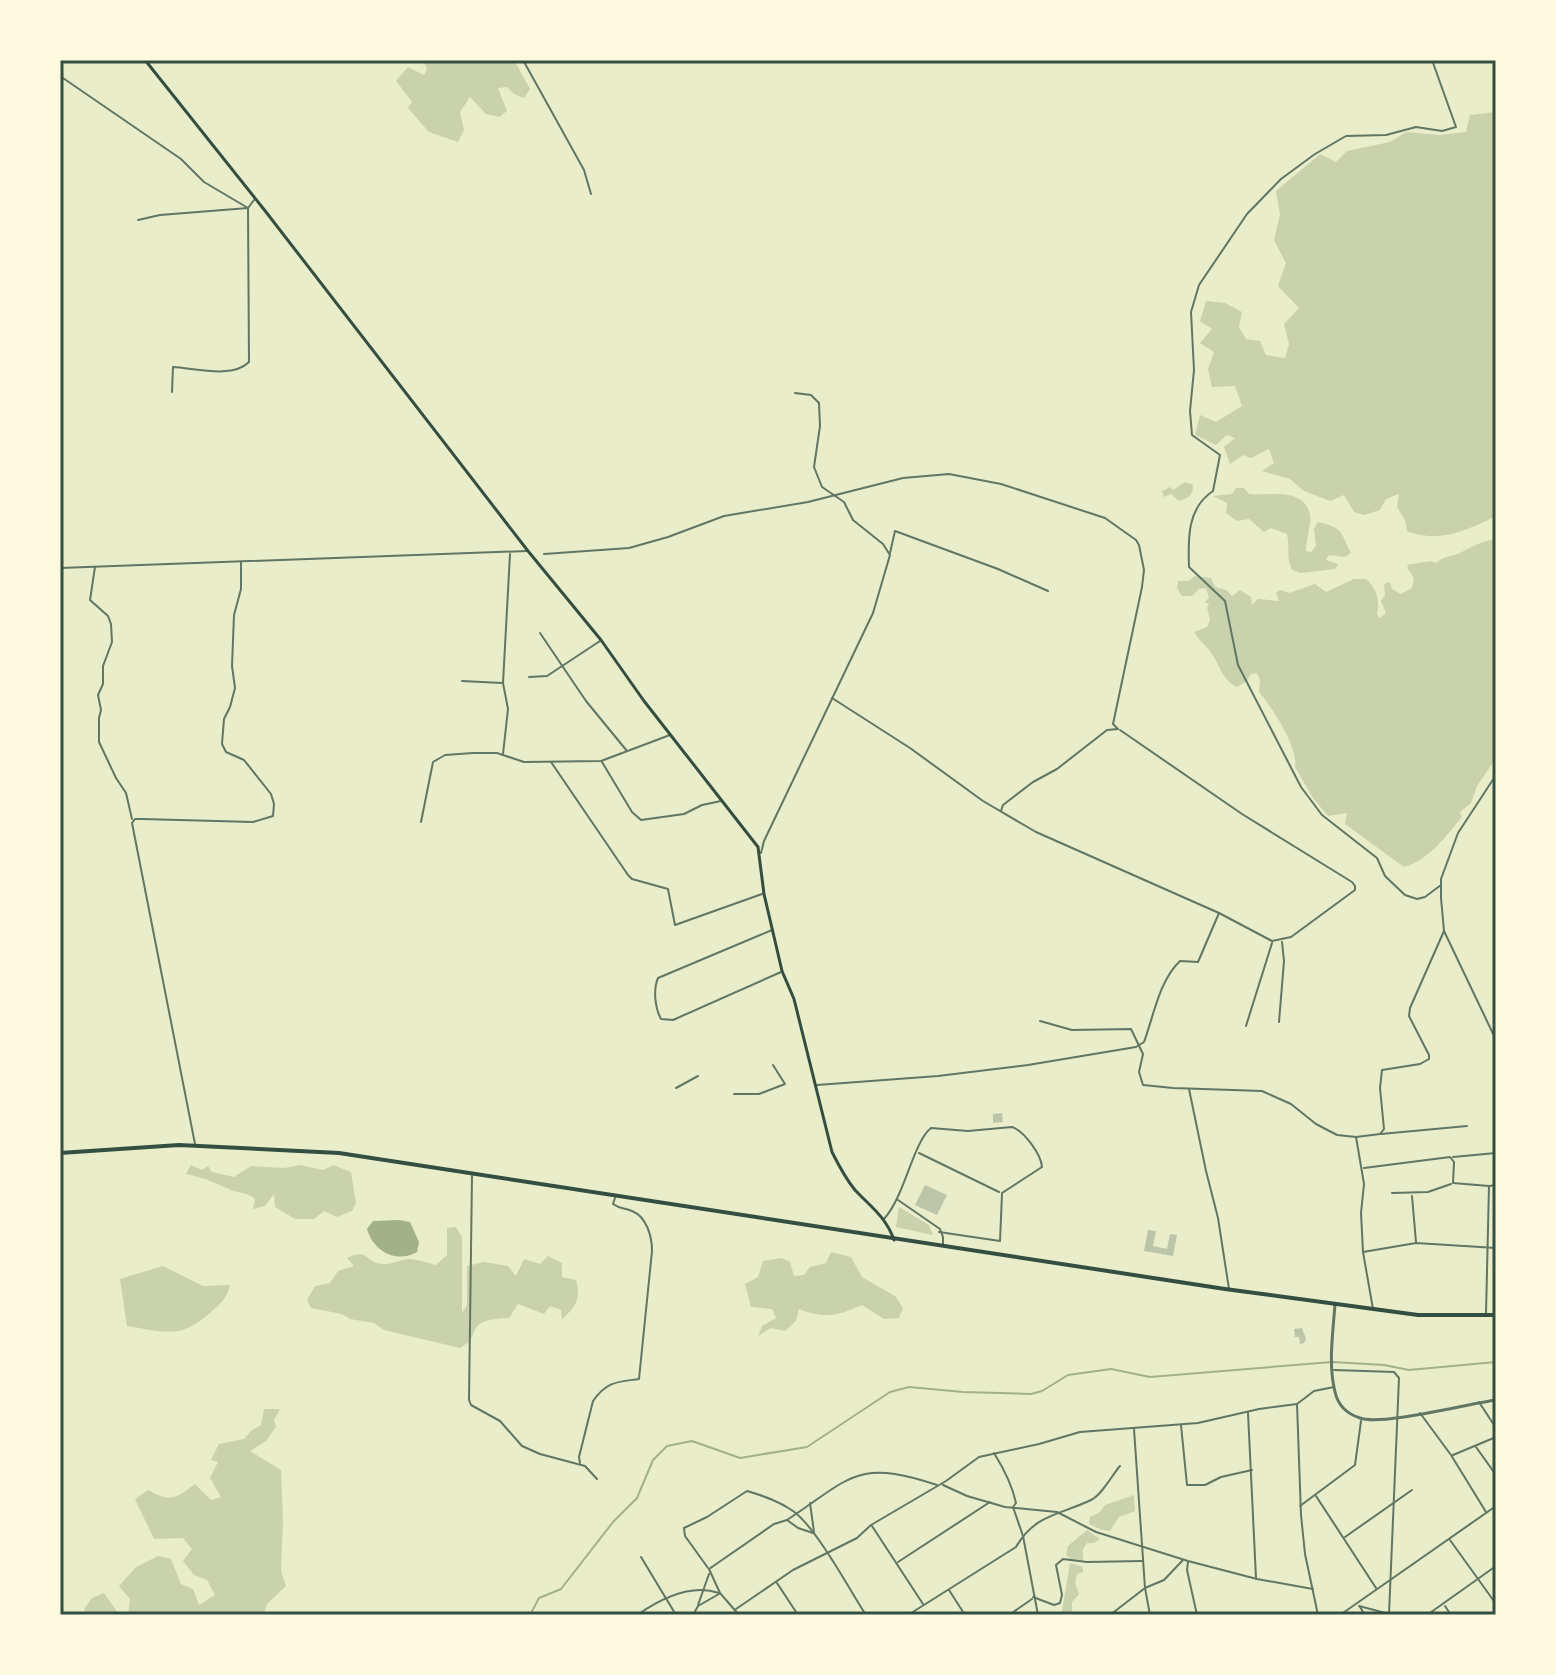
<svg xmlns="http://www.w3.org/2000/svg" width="1556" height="1675" viewBox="0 0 1556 1675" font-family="'Sofia Sans Condensed',sans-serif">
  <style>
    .green { fill: #cad2ad }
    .water { fill: #a3b18a }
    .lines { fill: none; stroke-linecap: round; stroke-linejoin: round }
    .stream { stroke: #a3b18a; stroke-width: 2 }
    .building { fill: #bcc5a7 }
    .minor { stroke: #617663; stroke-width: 2 }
    .tertiary { stroke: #617663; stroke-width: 3 }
    .secondary { stroke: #344e41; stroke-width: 3 }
    .trunk { stroke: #344e41; stroke-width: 4 }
    .neatline { fill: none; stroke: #344e41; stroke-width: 3 }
  </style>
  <rect width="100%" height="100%" fill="#e9edc9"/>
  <g class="green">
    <polygon points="423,60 514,60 530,89 524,98 514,94 507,87 498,88 507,111 499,117 486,114 470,97 460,112 464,130 458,142 429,132 408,108 412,102 396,81 408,67 424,75 427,69"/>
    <path d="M1496 112V516C1468 530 1438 544 1407 531L1405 520 1397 507 1399 494 1386 499 1380 510 1364 515 1354 512 1344 495 1330 501 1304 491 1290 479 1262 471 1274 463 1269 449 1251 458 1243 455 1230 464 1224 447 1235 438 1227 435 1216 445 1195 435 1200 415 1216 422 1242 406 1235 386 1212 387 1208 369 1214 352 1200 343 1212 329 1200 321 1206 301 1225 303 1242 312 1239 327 1246 339 1260 341 1266 355 1285 358 1289 344 1284 324 1299 308 1278 286 1286 263 1274 240 1280 214 1276 191 1320 154 1336 162 1347 151 1390 142 1406 132 1439 135 1466 132 1470 115Z"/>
    <path d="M1185 482 1193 485C1193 496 1188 498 1179 501L1171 494 1164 497 1162 491 1170 487 1173 490Z"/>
    <path d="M1236 488H1244L1249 494C1270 496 1303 487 1310 514 1312 520 1306 540 1306 551L1311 552 1316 546 1314 528 1318 522C1344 528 1340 532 1351 553L1345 557 1329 555 1326 560 1338 564 1335 569 1301 573 1292 570C1286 558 1290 547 1287 534L1271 528 1264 532 1249 519 1237 521 1226 513 1227 503 1213 496 1232 494Z"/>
    <path d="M1496 539V758L1477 786 1471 803 1460 812 1462 817C1447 835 1428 861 1404 867L1345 824 1347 813 1328 816 1313 798 1295 767C1299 749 1272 707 1259 692L1260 680 1257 673 1251 674 1247 681 1237 687C1223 681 1220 666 1212 654 1207 646 1199 641 1194 632L1207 627 1210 620 1207 607 1209 604 1205 602 1209 598 1206 588 1199 589 1192 596H1182L1177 588 1178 581H1188L1195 576 1211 578 1215 587 1226 590 1232 596 1240 590 1251 597 1252 605 1258 599 1279 601 1276 593 1280 590 1289 593 1315 584 1326 592 1354 579H1366C1377 589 1380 600 1377 614L1380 618 1386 613 1381 601 1385 595 1384 584 1390 582 1392 589 1401 594 1412 588 1414 578 1407 568 1409 564C1419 565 1427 559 1436 563 1444 556 1450 557 1460 553 1472 547 1481 541 1496 539Z"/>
    <path d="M191 1165 202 1170 208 1166 212 1172 234 1177 251 1166 284 1168 300 1165 323 1170 333 1165 351 1172 356 1203 352 1211 337 1217 324 1211 314 1219H295L275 1207 274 1194 265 1206 253 1209 255 1199C248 1192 240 1194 231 1190 214 1182 204 1178 186 1174Z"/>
    <polygon points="899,1207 929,1225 933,1235 896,1227"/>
    <path d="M456 1227 462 1237V1313L467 1305V1266L484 1262 508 1266 516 1276 524 1259 540 1264 548 1256 562 1263V1277L576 1280C581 1298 577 1306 562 1319L561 1310 550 1306 544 1314 518 1304 509 1318C460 1320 485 1335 460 1348L384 1330 374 1323 350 1319 342 1314 311 1308 307 1300 315 1286 330 1283 338 1271 354 1266 347 1258C369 1247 366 1264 383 1264 392 1265 401 1259 409 1259 417 1259 428 1263 436 1265L447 1255V1228Z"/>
    <path d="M831 1252 851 1257 862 1277 895 1296 903 1308 899 1318 884 1319 862 1305C837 1316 824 1319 799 1309L796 1321 785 1331 771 1328 758 1336 762 1326 776 1318 772 1309 751 1307 745 1284 758 1277 763 1261 782 1258 790 1262 794 1276 804 1275 810 1267 826 1263Z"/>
    <path d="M163 1266 203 1286 230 1285C227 1298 221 1303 212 1311 181 1340 166 1332 127 1326L120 1279Z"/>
    <path d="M264 1409H280L274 1420 276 1427 266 1441 250 1451 281 1470 283 1521 281 1571 286 1586 267 1604 263 1615H128L130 1599 119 1586 136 1567 158 1556 171 1559 181 1584 193 1589 199 1605 215 1595 207 1580 194 1575 183 1561 192 1549 183 1538 154 1539 135 1499 148 1490C171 1503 176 1498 195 1484L211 1500 221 1497 210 1478 218 1462 211 1460 219 1444 244 1439 251 1431 261 1425Z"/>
    <polygon points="1134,1495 1135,1511 1119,1517 1110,1531 1102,1530 1089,1524 1090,1517 1100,1512 1105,1505"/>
    <polygon points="1087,1530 1100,1539 1094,1543 1087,1543 1083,1549 1083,1560 1071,1559 1066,1555 1068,1546"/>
    <polygon points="1070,1563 1083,1567 1083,1572 1077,1574 1075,1582 1079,1594 1072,1602 1072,1615 1058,1615 1062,1611"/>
    <polygon points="104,1593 118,1613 122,1615 87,1615 84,1609 92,1598"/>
  </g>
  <path class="water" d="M399 1220 410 1222 419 1242 417 1252C396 1264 373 1251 367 1229L373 1221Z"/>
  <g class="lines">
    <polyline class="stream" points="530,1615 539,1598 561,1589 613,1522 637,1498 653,1460 667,1446 692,1441 740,1458 807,1447 890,1392 909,1387 963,1392 1031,1394 1042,1391 1068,1375 1111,1369 1150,1377 1332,1362 1384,1365 1409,1370 1496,1362"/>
  </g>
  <g class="building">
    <polygon points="1002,1113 1003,1122 993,1123 993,1114"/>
    <polygon points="925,1185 947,1195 937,1215 915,1205"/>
    <polygon points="1148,1230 1156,1231 1153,1246 1167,1249 1170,1234 1177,1235 1173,1256 1144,1251"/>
    <polygon points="1302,1328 1306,1339 1304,1343 1300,1344 1299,1337 1295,1337 1294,1329"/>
  </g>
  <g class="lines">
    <g class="minor">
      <polyline points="523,60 584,170 591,194"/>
      <path d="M1432 60 1456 127 1442 131 1416 127 1386 135 1346 136 1315 154 1281 179 1247 214 1199 285 1191 312 1194 370 1190 411 1192 435 1220 455 1213 491C1187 508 1188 539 1189 567L1225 601 1238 665 1301 787 1322 815 1377 858 1385 876 1405 895 1417 899 1425 897 1441 885"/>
      <polyline points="60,76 181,159 204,182 248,208 160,215 138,220"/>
      <path d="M172 392 173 367C195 368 232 379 249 362L248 208 254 200"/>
      <polyline points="890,553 895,531 998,569 1048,591"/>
      <polyline points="544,554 629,548 668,537 724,516 808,502 903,478 949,474 1001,484 1105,518 1136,540 1139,545 1144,570 1142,587 1113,724 1118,729 1107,730 1057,769 1033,782 1003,805 1001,811"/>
      <polyline points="95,567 90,600 108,616 111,624 112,642 103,666 103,684 98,695 101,710 99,718 99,742 116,778 126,793 132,819"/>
      <polyline points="60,568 527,551"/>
      <polyline points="540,633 586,701 627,751"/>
      <polyline points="529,677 547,676 600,641"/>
      <polyline points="462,681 502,683"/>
      <polyline points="832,698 910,748 983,801 1036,832 1219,913 1272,941 1291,937 1355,890 1355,886 1352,882 1242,814 1120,730"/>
      <polyline points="503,754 508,709 503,683 510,554"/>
      <polyline points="551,762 628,875 632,879 668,889 675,925 762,894"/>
      <polyline points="602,762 632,812 641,820 684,814 702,805 721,801"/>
      <polyline points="1496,775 1458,833 1441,879 1441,898 1444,931 1496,1040"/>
      <polyline points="421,822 433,762 445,755 473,753 497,753 524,762 601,761 670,735"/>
      <polyline points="761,853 764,841 873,613 890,555 883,544 853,520 844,502 822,487 814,467 820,426 819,403 811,395 795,393"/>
      <path d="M772 930 658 978C653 990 655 1008 661 1019L673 1020 781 972"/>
      <polyline points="1040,1021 1072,1030 1131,1029 1143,1054 1139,1072 1143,1085 1173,1088 1262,1091 1291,1104 1316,1124 1337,1135 1356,1137 1380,1134 1384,1129 1380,1088 1382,1070 1420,1064 1429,1059 1429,1055 1409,1016 1410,1008 1444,931"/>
      <polyline points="1279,1022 1284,961 1282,942"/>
      <polyline points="1246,1026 1272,943"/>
      <path d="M817 1085 938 1076 1028 1065 1136 1047 1144 1042C1154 1015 1159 981 1180 961L1198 962 1219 913"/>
      <polyline points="676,1088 698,1076"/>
      <polyline points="1189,1089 1206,1171 1218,1218 1229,1289"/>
      <polyline points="734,1094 759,1094 785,1084 773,1065"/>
      <polyline points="1381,1134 1467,1126"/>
      <polyline points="1356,1137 1364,1184 1361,1213 1363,1252 1373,1309"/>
      <polyline points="195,1144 132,823 135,819 142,819 253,822 273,816 274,804 271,794 244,760 226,752 222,744 224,719 230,707 235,688 232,666 234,615 241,589 241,562"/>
      <polyline points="919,1153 999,1192"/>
      <polyline points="1453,1157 1496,1153"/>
      <polyline points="1364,1168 1450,1157 1454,1162 1453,1183 1489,1186"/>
      <polyline points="472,1176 469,1400 471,1405 500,1421 522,1446 540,1454 585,1466 597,1479"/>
      <polyline points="1392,1193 1428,1192 1451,1184"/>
      <polyline points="1412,1196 1416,1242"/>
      <polyline points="898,1200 940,1229 943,1237 943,1246"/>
      <path d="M884 1219C905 1196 913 1142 931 1128L968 1131 1012 1127C1024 1131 1041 1154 1042 1167L1002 1193"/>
      <polyline points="939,1232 1000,1241 1002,1194"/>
      <polyline points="1363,1252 1416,1243 1496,1248"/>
      <polyline points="1486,1314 1489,1186 1496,1185"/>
      <polyline points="1334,1370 1394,1372 1399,1378 1389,1614"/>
      <polyline points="1479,1402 1496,1428"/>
      <polyline points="1248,1413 1256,1578"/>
      <polyline points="1420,1413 1451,1455 1486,1512"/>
      <polyline points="1181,1425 1187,1485 1205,1485 1221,1477 1252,1470"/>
      <polyline points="1134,1429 1145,1588 1150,1615"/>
      <polyline points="1476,1447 1496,1475"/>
      <path d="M994 1453C1004 1469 1012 1484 1016 1503L1013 1507 1023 1536 1038 1615"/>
      <polyline points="1453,1455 1496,1437"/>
      <path d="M580 1463 579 1457 593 1401C607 1381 617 1382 639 1379L652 1251C652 1237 647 1217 632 1211 624 1208 620 1209 613 1204L615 1198"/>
      <polyline points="943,1485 967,1496 1005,1507 1057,1512 1096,1532 1188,1561 1257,1579 1313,1589"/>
      <polyline points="1316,1496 1376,1588"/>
      <polyline points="810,1503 814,1532"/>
      <polyline points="1300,1506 1355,1465 1361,1421"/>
      <polyline points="787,1520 798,1528 813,1533"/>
      <polyline points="872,1526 923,1604"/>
      <polyline points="1345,1537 1412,1490"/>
      <polyline points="1450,1540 1496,1604"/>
      <polyline points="641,1557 676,1615"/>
      <polyline points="898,1562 990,1502"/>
      <polyline points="1188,1562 1187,1570 1197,1615"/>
      <path d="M708 1568 685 1536 684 1528 707 1517 747 1491C764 1496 779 1501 793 1511 816 1527 849 1589 866 1615"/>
      <polyline points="777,1583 798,1615"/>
      <polyline points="949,1590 965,1615"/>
      <polyline points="1033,1597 1054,1605 1060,1603 1062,1595 1056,1565 1063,1559 1087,1562 1142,1561"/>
      <polyline points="698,1605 709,1574"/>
      <polyline points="1359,1606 1393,1615"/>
      <polyline points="1445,1606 1451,1615"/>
      <polyline points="1360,1607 1365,1615"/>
      <polyline points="736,1609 793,1570 857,1538 871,1525 946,1481 979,1457 1039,1444 1080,1432 1198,1423 1259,1409 1297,1404"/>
      <path d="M637 1615C660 1599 691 1583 719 1593"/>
      <polyline points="693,1615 698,1606 719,1594"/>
      <path d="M739 1615 720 1593 709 1569 774 1524 787 1520C851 1478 856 1458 937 1485"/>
      <path d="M908 1615 1016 1547C1035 1514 1060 1515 1091 1500 1102 1495 1112 1475 1120 1466"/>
      <polyline points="1009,1615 1032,1599"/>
      <polyline points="1110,1615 1145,1588 1164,1580 1183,1560"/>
      <polyline points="1318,1615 1305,1554 1301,1515 1297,1404 1314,1391 1334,1387"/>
      <polyline points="1340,1615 1496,1506"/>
      <polyline points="1427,1615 1496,1566"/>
    </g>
    <path class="tertiary" d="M1335 1304C1333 1333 1328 1364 1335 1392 1338 1405 1347 1414 1360 1418 1381 1426 1467 1404 1496 1400"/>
    <path class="secondary" d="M145 60 266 212 528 551 601 640 644 701 758 847 764 894 775 941 782 971 794 999 832 1152C839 1166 845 1178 855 1190 871 1207 886 1217 894 1240"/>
    <polyline class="trunk" points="60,1153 179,1145 339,1153 1225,1289 1418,1315 1496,1315"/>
  </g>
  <rect width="1556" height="1675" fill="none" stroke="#fefae0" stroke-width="124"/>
  <rect x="62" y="62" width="1432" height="1551" class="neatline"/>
</svg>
